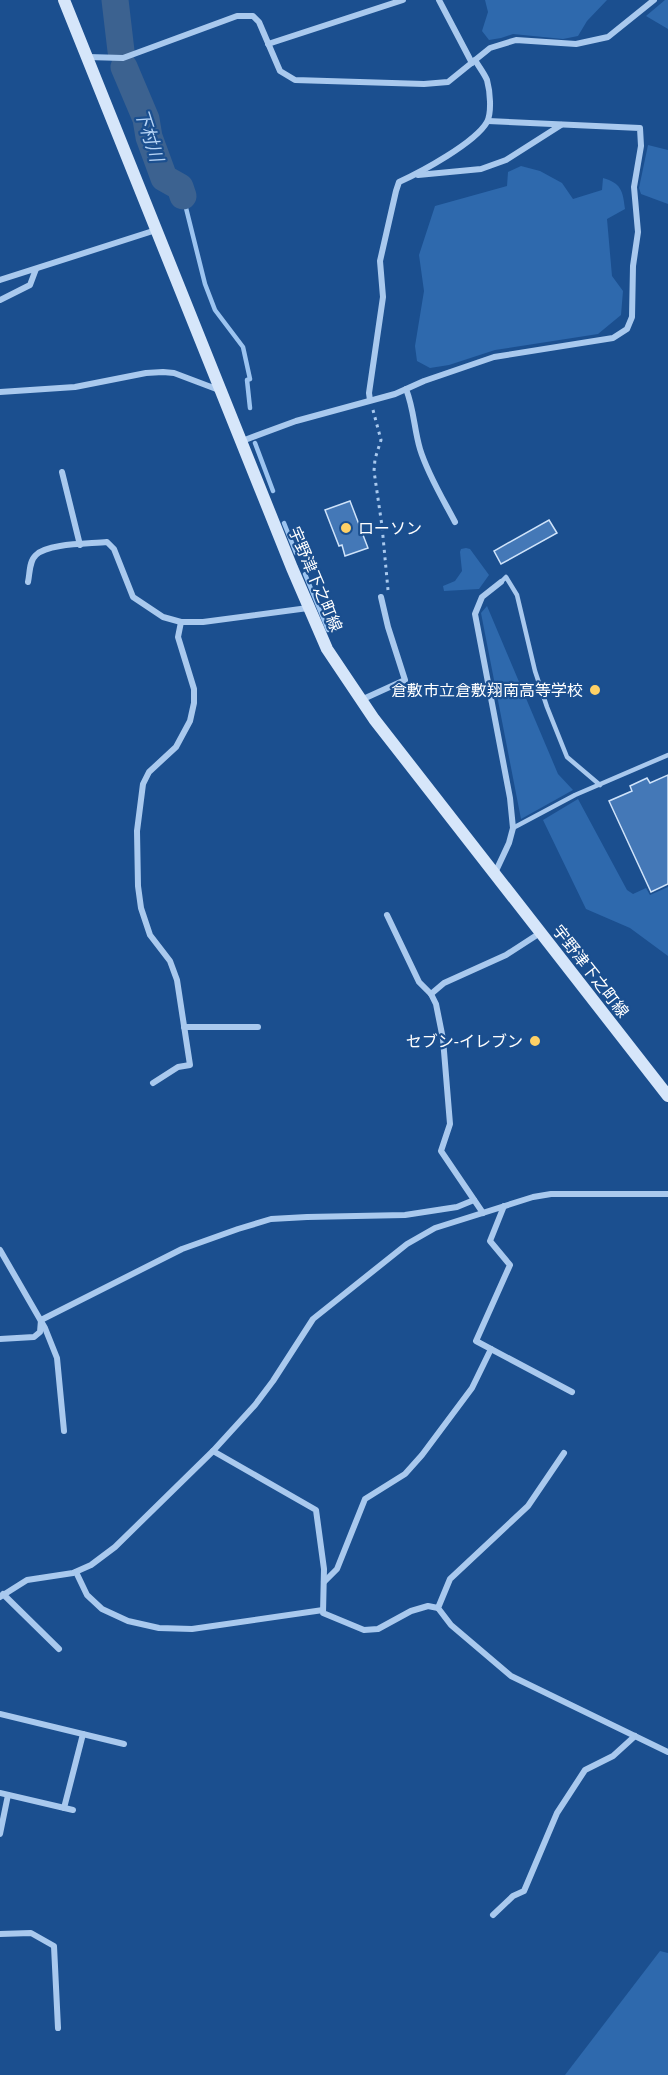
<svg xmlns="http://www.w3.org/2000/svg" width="668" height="2075" viewBox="0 0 668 2075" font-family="'Open Sans','Noto Sans JP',sans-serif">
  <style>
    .green { fill: #2e69ad }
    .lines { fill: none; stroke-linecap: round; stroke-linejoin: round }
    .stream { stroke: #9cc4f0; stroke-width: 4.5 }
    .river { stroke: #3c6290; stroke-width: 27 }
    .building { fill: #4478b7; stroke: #cfe3fa; stroke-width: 1.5 }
    .path { stroke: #a9c9ee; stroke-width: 3; stroke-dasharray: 3 4.5; stroke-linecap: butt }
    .lane { stroke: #a9c9ee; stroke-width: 4.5 }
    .street { stroke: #a9c9ee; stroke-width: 6 }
    .secondary { stroke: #d6e6fa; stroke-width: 12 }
    .poi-dot { fill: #ffd166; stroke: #1b4f8f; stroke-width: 2 }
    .labels { text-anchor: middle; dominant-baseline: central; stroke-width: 4.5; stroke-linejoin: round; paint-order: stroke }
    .poi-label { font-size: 16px; fill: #fff; stroke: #1b4f8f; text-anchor: end }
    .street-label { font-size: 16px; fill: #fff; stroke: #1b4f8f }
    .water-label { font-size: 18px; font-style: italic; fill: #b5d3f5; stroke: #1b4f8f }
  </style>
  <rect width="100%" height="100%" fill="#1b4f8f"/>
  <g class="green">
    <polygon points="485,0 607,0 587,21 578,36 563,39 513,34 501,38 489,40 482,31 488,12"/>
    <polygon points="665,0 668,0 668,29 646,16"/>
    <polygon points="648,145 668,150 668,204 641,194 639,188"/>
    <path d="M521 166 540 171 562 183 573 199 602 190 603 178C621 183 623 191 625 209L607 219 612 276 623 291 621 315 598 334 495 350 449 365 430 368 417 361 415 346 424 291 419 255 435 206 507 186 508 172Z"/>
    <polygon points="466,548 470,549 489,575 479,589 444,591 443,586 455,581 462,571 460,552 461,549"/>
    <polygon points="487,606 558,774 573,790 521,819 481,613"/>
    <polygon points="578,799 627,890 633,894 646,888 650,895 668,887 668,956 630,928 586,909 543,820"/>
    <polygon points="660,1951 668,1953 668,2075 565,2075"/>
  </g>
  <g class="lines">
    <g class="stream">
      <polyline points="183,196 205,284 215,310 243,347 250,379 247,380 250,408"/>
      <polyline points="255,443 273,491"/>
      <polyline points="284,523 296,553"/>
      <polyline points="305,574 328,630"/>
    </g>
    <g class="river">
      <polyline points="115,0 121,51"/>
      <polyline points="124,67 146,119 149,137 164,178 180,187 183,196"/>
    </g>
  </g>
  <g class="building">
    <polygon points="350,501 368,548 345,556 342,545 339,546 325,510"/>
    <polygon points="549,520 557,533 501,564 494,551"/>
    <polygon points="668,775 668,884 651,892 609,801 632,791 630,786 647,778 650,783"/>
  </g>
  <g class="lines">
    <polyline class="path" points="373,410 381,440 375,459 374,471 382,526 388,590"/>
    <g class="lane">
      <polyline points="501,582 506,577 517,595 535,671 547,707 567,757 600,785"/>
      <polyline points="513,828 575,795 668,755"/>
    </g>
    <g class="street">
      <polyline points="439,0 472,63"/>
      <polyline points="268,44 403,0"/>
      <polyline points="88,57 123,58 237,16 253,16 259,22 280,71 295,80 424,84 448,82 490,48 516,40 576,44 608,37 654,0"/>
      <polyline points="418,175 481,169 506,160 561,125"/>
      <polyline points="0,280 156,230"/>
      <polyline points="0,300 30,285 36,269"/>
      <path d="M406 389C414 409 414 429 420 449 428 475 443 499 455 522"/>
      <polyline points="0,392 75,387 146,373 163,372 174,373 219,390"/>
      <path d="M370 400 369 393 383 297 380 261 396 191 399 182C421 172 475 143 487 122 492 112 490 91 487 80 484 73 479 67 475 60"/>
      <polyline points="242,441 296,421 395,394 424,381 494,357 613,338 627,329 632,317 633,266 638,232 634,187 641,146 640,128 488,121"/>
      <polyline points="62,472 80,545"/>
      <path d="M28 582C30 573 29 561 36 555 48 543 90 544 107 542L114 549 133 597 163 617 181 622H203L308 608"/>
      <polyline points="361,700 405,680 388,627 381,597"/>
      <polyline points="495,873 509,843 513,828 510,798 475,614 482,597 501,582"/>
      <polyline points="387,915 419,982 431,994 436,1004 443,1039 450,1124 441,1151 483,1213"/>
      <polyline points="431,994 444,983 506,955 540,933"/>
      <polyline points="184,1027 258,1027"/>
      <polyline points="153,1083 178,1067 190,1065 177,980 170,961 150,935 141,908 138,886 137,831 143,784 149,772 176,747 190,721 194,703 194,689 178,637 181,622"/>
      <polyline points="504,1206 490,1241 510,1265 476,1341 572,1392"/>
      <polyline points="0,1250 45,1328 57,1358 64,1431"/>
      <polyline points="0,1339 34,1337 40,1332 41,1320 182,1249 238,1229 271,1219 307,1217 405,1215 457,1207 474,1200"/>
      <polyline points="213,1451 316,1510 324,1569 323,1613 364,1630 378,1629 411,1611 428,1606 438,1608"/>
      <polyline points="564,1453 528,1506 450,1579 438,1608 451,1625 511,1676 668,1752"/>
      <polyline points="76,1572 87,1595 102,1609 128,1621 159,1628 192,1629 323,1610"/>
      <polyline points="324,1582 337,1569 365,1499 405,1474 422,1455 472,1388 491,1349"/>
      <polyline points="3,1594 59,1649"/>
      <polyline points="0,1597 27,1580 73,1573 91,1565 115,1547 213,1451 255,1405 273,1381 313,1319 407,1244 435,1228 533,1197 551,1194 668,1194"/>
      <polyline points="0,1714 124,1744"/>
      <polyline points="0,1793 73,1810"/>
      <polyline points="64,1808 83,1734"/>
      <polyline points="0,1834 8,1795"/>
      <polyline points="493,1915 513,1896 524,1891 557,1813 585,1770 613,1756 635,1736"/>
      <polyline points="0,1934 31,1933 54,1946 58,2028"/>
    </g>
    <polyline class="secondary" points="64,0 292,568 327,649 374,719 668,1096"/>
  </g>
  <g class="poi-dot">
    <circle cx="346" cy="528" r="6"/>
    <circle cx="595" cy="690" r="6"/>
    <circle cx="535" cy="1041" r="6"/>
  </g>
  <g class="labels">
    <g class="poi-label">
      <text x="358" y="528" text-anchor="start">ローソン</text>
      <text x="583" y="690">倉敷市立倉敷翔南高等学校</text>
      <text x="523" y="1041">セブン-イレブン</text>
    </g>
    <g class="street-label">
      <text transform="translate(316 579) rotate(67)">宇野津下之町線</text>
      <text transform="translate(591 971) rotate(52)">宇野津下之町線</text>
    </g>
    <g class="water-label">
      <text transform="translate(150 135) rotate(72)">下村川</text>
    </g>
  </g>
</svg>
